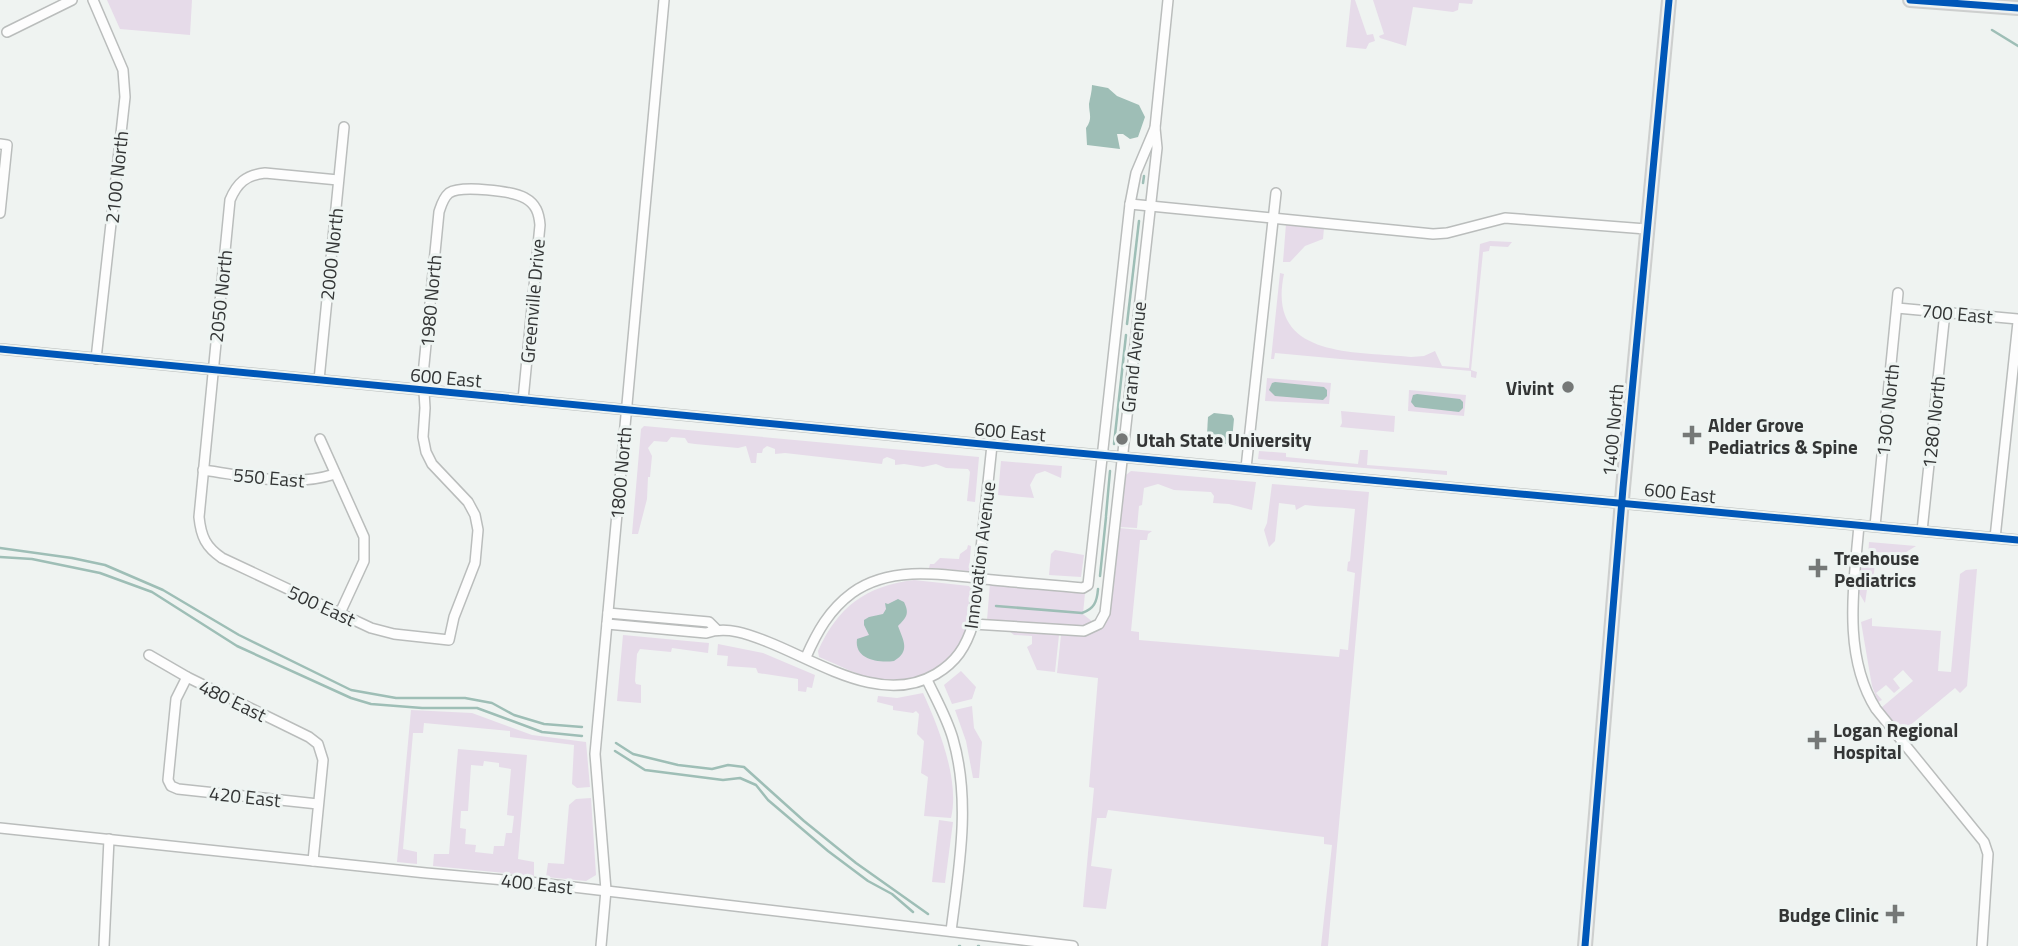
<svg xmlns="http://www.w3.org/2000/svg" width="2018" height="946" viewBox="0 0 2018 946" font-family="'Titillium Web',sans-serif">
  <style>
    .green { fill: #e6dbe9; fill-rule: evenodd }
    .water { fill: #9ebeb6 }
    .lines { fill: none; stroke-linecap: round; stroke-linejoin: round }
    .stream { stroke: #9ebeb6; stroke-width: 2.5 }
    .minor-casing { stroke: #babdbc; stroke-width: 12 }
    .major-casing { stroke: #cdcfce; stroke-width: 16 }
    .minor { stroke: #fdfdfd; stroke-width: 9 }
    .major { stroke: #e9e6ea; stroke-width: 12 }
    .cycleway-casing { stroke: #eef4f2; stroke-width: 11 }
    .cycleway { stroke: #0057b8; stroke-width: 7 }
    .poi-dot { fill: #757877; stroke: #eef4f2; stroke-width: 2.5 }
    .labels { text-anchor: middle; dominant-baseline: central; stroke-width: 6; stroke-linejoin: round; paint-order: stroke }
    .street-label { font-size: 19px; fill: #333535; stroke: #eef4f2 }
    .poi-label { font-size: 19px; font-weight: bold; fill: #333535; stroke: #eef4f2; text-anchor: start }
  </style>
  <rect width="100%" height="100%" fill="#eff3f1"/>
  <g class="green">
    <polygon points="107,0 192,0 190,35 120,29"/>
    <polygon points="1351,0 1355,0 1367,35 1373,34 1375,41 1369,43 1366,49 1346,47"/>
    <polygon points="1373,0 1473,0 1472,4 1459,3 1458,10 1453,12 1413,7 1406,46 1380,38 1379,36 1384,34"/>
    <polygon points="1286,224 1324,228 1323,239 1305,246 1290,262 1283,262"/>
    <path d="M1490 241 1512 242 1508 247 1490 246 1489 251 1483 252 1471 370 1477 372 1476 378 1471 377V371L1275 353 1274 359H1271L1280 273 1284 274C1266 359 1354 351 1411 357L1424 356 1435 351 1442 366 1469 368 1480 244Z"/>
    <polygon points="1267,378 1331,383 1329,404 1265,401"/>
    <polygon points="1409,390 1466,395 1464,416 1408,411"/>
    <polygon points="1341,411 1395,416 1394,432 1340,427 1342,423"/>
    <polygon points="644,426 979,457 975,502 967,501 970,472 968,469 946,468 936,464 923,467 904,464 895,465 895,460 887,457 883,459 882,464 785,453 775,454 775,449 767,446 763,449 762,453 757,453 756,463 751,463 746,446 738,448 695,444 688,443 685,438 671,437 667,442 654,441 648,448 652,456 650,477 648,477 647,499 638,534 632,534 641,429"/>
    <polygon points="1360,450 1368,450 1367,465 1447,471 1447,475 1258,459 1259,451 1286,453 1286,457 1358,464"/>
    <polygon points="1001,461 1062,466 1061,478 1045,471 1036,474 1030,485 1034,498 998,495"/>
    <polygon points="1131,471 1256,482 1252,510 1229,504 1213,503 1214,496 1211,492 1174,490 1158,484 1144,488 1142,505 1139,506 1137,528 1119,527 1124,482 1126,475"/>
    <path d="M1272 484 1369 492 1328 946H1321L1332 845 1324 844V837L1108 810 1106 818H1097L1091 866 1112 869 1106 909 1083 907 1094 788 1089 787 1098 678 1057 673 1061 635C1104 641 1109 622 1113 584 1115 565 1117 547 1119 528L1152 531 1148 534 1147 540H1140L1131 631 1139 632V640L1339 657 1340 649 1348 650 1355 573 1347 571 1348 562 1350 561 1355 509C1338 507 1321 507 1305 505L1296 510 1295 505 1279 503 1275 541 1269 547 1264 530 1267 523Z"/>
    <polygon points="1869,542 1916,546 1903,554 1876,552 1874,573 1868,583 1865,603 1859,593 1862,556 1868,556"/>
    <polygon points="968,545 971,546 969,571 929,568 930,564 934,564 940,558 959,559 960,554 967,549"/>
    <polygon points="1055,550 1084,555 1081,577 1049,575 1051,554"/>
    <polygon points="1977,569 1967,686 1960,693 1955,688 1908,727 1910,731 1905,735 1881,708 1913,681 1903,670 1893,679 1900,688 1894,693 1886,685 1876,693 1882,700 1878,702 1872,686 1861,622 1872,618 1872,626 1941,631 1938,671 1951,672 1960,574 1966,570"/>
    <path d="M914 580 969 586C975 594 971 612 969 622 959 661 920 686 881 680 860 677 839 665 819 657L818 651C838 607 865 586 914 580Z"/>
    <polygon points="990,583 1085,593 1083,614 1094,623 1077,628 987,620"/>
    <polygon points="1008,630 1059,635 1055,672 1037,670 1027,647 1032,644 1032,636 1014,635"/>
    <polygon points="623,635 709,643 708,653 672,648 671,652 640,649 637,654 635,681 636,684 641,685 641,703 617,701"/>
    <polygon points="718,644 763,653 815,675 812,688 807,687 806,692 798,691 798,679 758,673 756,668 727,666 728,656 717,655"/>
    <polygon points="961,671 976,687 972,699 952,704 944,685"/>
    <path d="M923 693C939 728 960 781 951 818L924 816 928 777 921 773 924 741 917 734 919 714 916 711 913 713 893 710V706L877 702 878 696 897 698Z"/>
    <polygon points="972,706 974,728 982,742 979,778 973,778 966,741 955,710"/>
    <polygon points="411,710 472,713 532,735 586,742 590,787 577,788 572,784 574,745 510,737 510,731 424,723 423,733 413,733 403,849 417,852 417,864 397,862"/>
    <path d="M458 749 527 755 518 859 534 862V876L433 866 434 854H449ZM484 761 499 763V767L511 769 507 815 514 816 512 833H506L504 846H494L493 854 475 852 476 845 465 844 466 829 460 828 461 811H468L471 765 483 766Z"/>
    <polygon points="591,798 596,875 586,881 546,877 548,863 564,864 569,805 576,799"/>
    <polygon points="939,820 953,822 945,883 932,882"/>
  </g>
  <g class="water">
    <path d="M1092 85 1108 88 1117 96 1139 105 1145 117 1138 137 1130 139 1123 134H1117L1120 149 1087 145 1086 128C1093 119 1089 114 1089 104 1090 98 1092 91 1092 85Z"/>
    <polygon points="1275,382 1324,387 1327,390 1327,396 1323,400 1275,396 1269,390 1272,383"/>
    <polygon points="1417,394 1460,399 1463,402 1463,408 1459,412 1415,407 1411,402 1413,395"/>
    <polygon points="1214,413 1232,415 1234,419 1232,440 1227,444 1214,443 1207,434 1208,417"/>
    <path d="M898 599 904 602C910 614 906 618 898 626 903 640 911 651 894 661 879 663 854 660 857 639L869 635 864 625V620L869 617 883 614 886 609 885 603 888 604Z"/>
  </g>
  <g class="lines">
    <g class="stream">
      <polyline points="1992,30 2018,46"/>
      <polyline points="1143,183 1144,176"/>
      <polyline points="1127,324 1139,221"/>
      <polyline points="1114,444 1126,335"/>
      <polyline points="1106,516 1110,471"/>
      <polyline points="0,548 72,558 105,565 163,590 239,635 351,690 396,698 465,698 492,703 514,715 544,724 582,727"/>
      <polyline points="0,557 32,559 100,573 152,592 237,646 351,698 371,704 422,708 477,708 542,732 582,736"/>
      <polyline points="1100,576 1106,517"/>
      <path d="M996 606 1082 613C1094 609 1097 602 1098 589"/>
      <polyline points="616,743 633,754 678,765 712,769 728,765 744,767 804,821 856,863 928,914"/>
      <polyline points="615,751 645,770 723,780 740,778 756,785 768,800 828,851 868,881 892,894 913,912"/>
      <polyline points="959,946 960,946"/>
      <polyline points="978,946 979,946"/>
    </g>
    <g class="minor-casing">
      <g id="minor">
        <polyline points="93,0 123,70 125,97 96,359"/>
        <polyline points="7,32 72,0"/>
        <polyline points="0,144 7,145 0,213"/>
        <path d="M338 180 265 173C246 175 237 183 230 200L199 517C201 537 206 547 222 558L371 628 394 634 449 640 454 617 475 563 478 530 475 515 468 502 432 464 426 452 423 437 425 408 423 375 439 212C441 206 443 198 449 193 461 185 513 191 525 198 536 204 539 213 540 225L523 400"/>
        <polyline points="1130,204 1433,234 1447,233 1505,218 1646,229"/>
        <polyline points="1897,308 2018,319"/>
        <polyline points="0,349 992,445 2018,540"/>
        <polyline points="319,380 344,127"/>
        <polyline points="320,439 364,537 364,561 340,613"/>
        <polyline points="1246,468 1276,193"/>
        <path d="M203 470C248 476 291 488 335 474"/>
        <path d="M1859 525C1854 585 1842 655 1876 709L1984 842 1988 854 1982 946"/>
        <polyline points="1875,526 1898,293"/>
        <polyline points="1922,531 1945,312"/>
        <polyline points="1995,538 2018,322"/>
        <polyline points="608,613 709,622 716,629"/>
        <path d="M607 624 706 633C727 626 748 634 768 642 819 662 882 706 936 674 956 662 966 647 973 624L992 445"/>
        <polyline points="973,624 1084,631 1099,624 1105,613 1157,148 1155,128 1168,0"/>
        <polyline points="149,655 187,677 309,737 318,744 323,760 313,861"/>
        <path d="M806 657C817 632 829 610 852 593 892 564 947 575 993 580 1023 583 1053 585 1083 588L1088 585 1130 204 1136 173 1155 128"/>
        <polyline points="187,677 176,699 168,780 171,786 178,789 318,804"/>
        <path d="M927 680C936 699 947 718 953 739 971 801 959 868 951 931"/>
        <polyline points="0,828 426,873 539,883 1073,946"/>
        <polyline points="104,946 109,839"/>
        <polyline points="601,946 606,890 595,754 664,0"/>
      </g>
    </g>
    <g class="major-casing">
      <g id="major">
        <polyline points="1910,0 2018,8"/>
        <polyline points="1585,946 1623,488 1669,0"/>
      </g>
    </g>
    <use href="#minor" class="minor"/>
    <use href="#major" class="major"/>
    <g class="cycleway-casing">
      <g id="cycleway">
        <polyline points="1910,0 2018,8"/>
        <polyline points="0,349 992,445 2018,540"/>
        <polyline points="1585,946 1623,488 1669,0"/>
      </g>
    </g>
    <use href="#cycleway" class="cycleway"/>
  </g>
  <g class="poi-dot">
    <circle cx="1568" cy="387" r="7"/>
    <path d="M1688.5 424.5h7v7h7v7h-7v7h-7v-7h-7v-7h7z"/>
    <circle cx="1122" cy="439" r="7"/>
    <path d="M1814.5 557.5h7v7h7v7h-7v7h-7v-7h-7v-7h7z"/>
    <path d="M1813.5 729.5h7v7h7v7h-7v7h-7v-7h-7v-7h7z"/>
    <path d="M1891.5 903.5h7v7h7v7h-7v7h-7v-7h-7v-7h7z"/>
  </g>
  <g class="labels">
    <g class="street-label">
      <text transform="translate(116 177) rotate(-84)">2100 North</text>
      <text transform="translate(331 254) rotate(-84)">2000 North</text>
      <text transform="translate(220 296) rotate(-84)">2050 North</text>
      <text transform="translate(430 301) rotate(-85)">1980 North</text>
      <text transform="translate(532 301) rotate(-85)">Greenville Drive</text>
      <text transform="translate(1957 313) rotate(5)">700 East</text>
      <text transform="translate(1133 357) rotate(-84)">Grand Avenue</text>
      <text transform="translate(446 377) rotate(5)">600 East</text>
      <text transform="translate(1887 410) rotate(-84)">1300 North</text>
      <text transform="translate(1933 422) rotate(-84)">1280 North</text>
      <text transform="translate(1612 430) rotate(-85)">1400 North</text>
      <text transform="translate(1010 431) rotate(5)">600 East</text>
      <text transform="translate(620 473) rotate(-85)">1800 North</text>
      <text transform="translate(269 477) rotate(5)">550 East</text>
      <text transform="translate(1680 492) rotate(6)">600 East</text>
      <text transform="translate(979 555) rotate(-83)">Innovation Avenue</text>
      <text transform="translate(322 605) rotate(25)">500 East</text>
      <text transform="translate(233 700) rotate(26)">480 East</text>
      <text transform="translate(245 796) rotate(6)">420 East</text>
      <text transform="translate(537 883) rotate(6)">400 East</text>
    </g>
    <g class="poi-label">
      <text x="1554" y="387" text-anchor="end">Vivint</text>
      <text x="1708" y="424">Alder Grove<tspan x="1708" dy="22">Pediatrics &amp; Spine</tspan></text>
      <text x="1136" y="439">Utah State University</text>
      <text x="1834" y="557">Treehouse<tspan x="1834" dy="22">Pediatrics</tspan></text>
      <text x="1833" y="729">Logan Regional<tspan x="1833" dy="22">Hospital</tspan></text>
      <text x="1879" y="914" text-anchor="end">Budge Clinic</text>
    </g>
  </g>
</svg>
